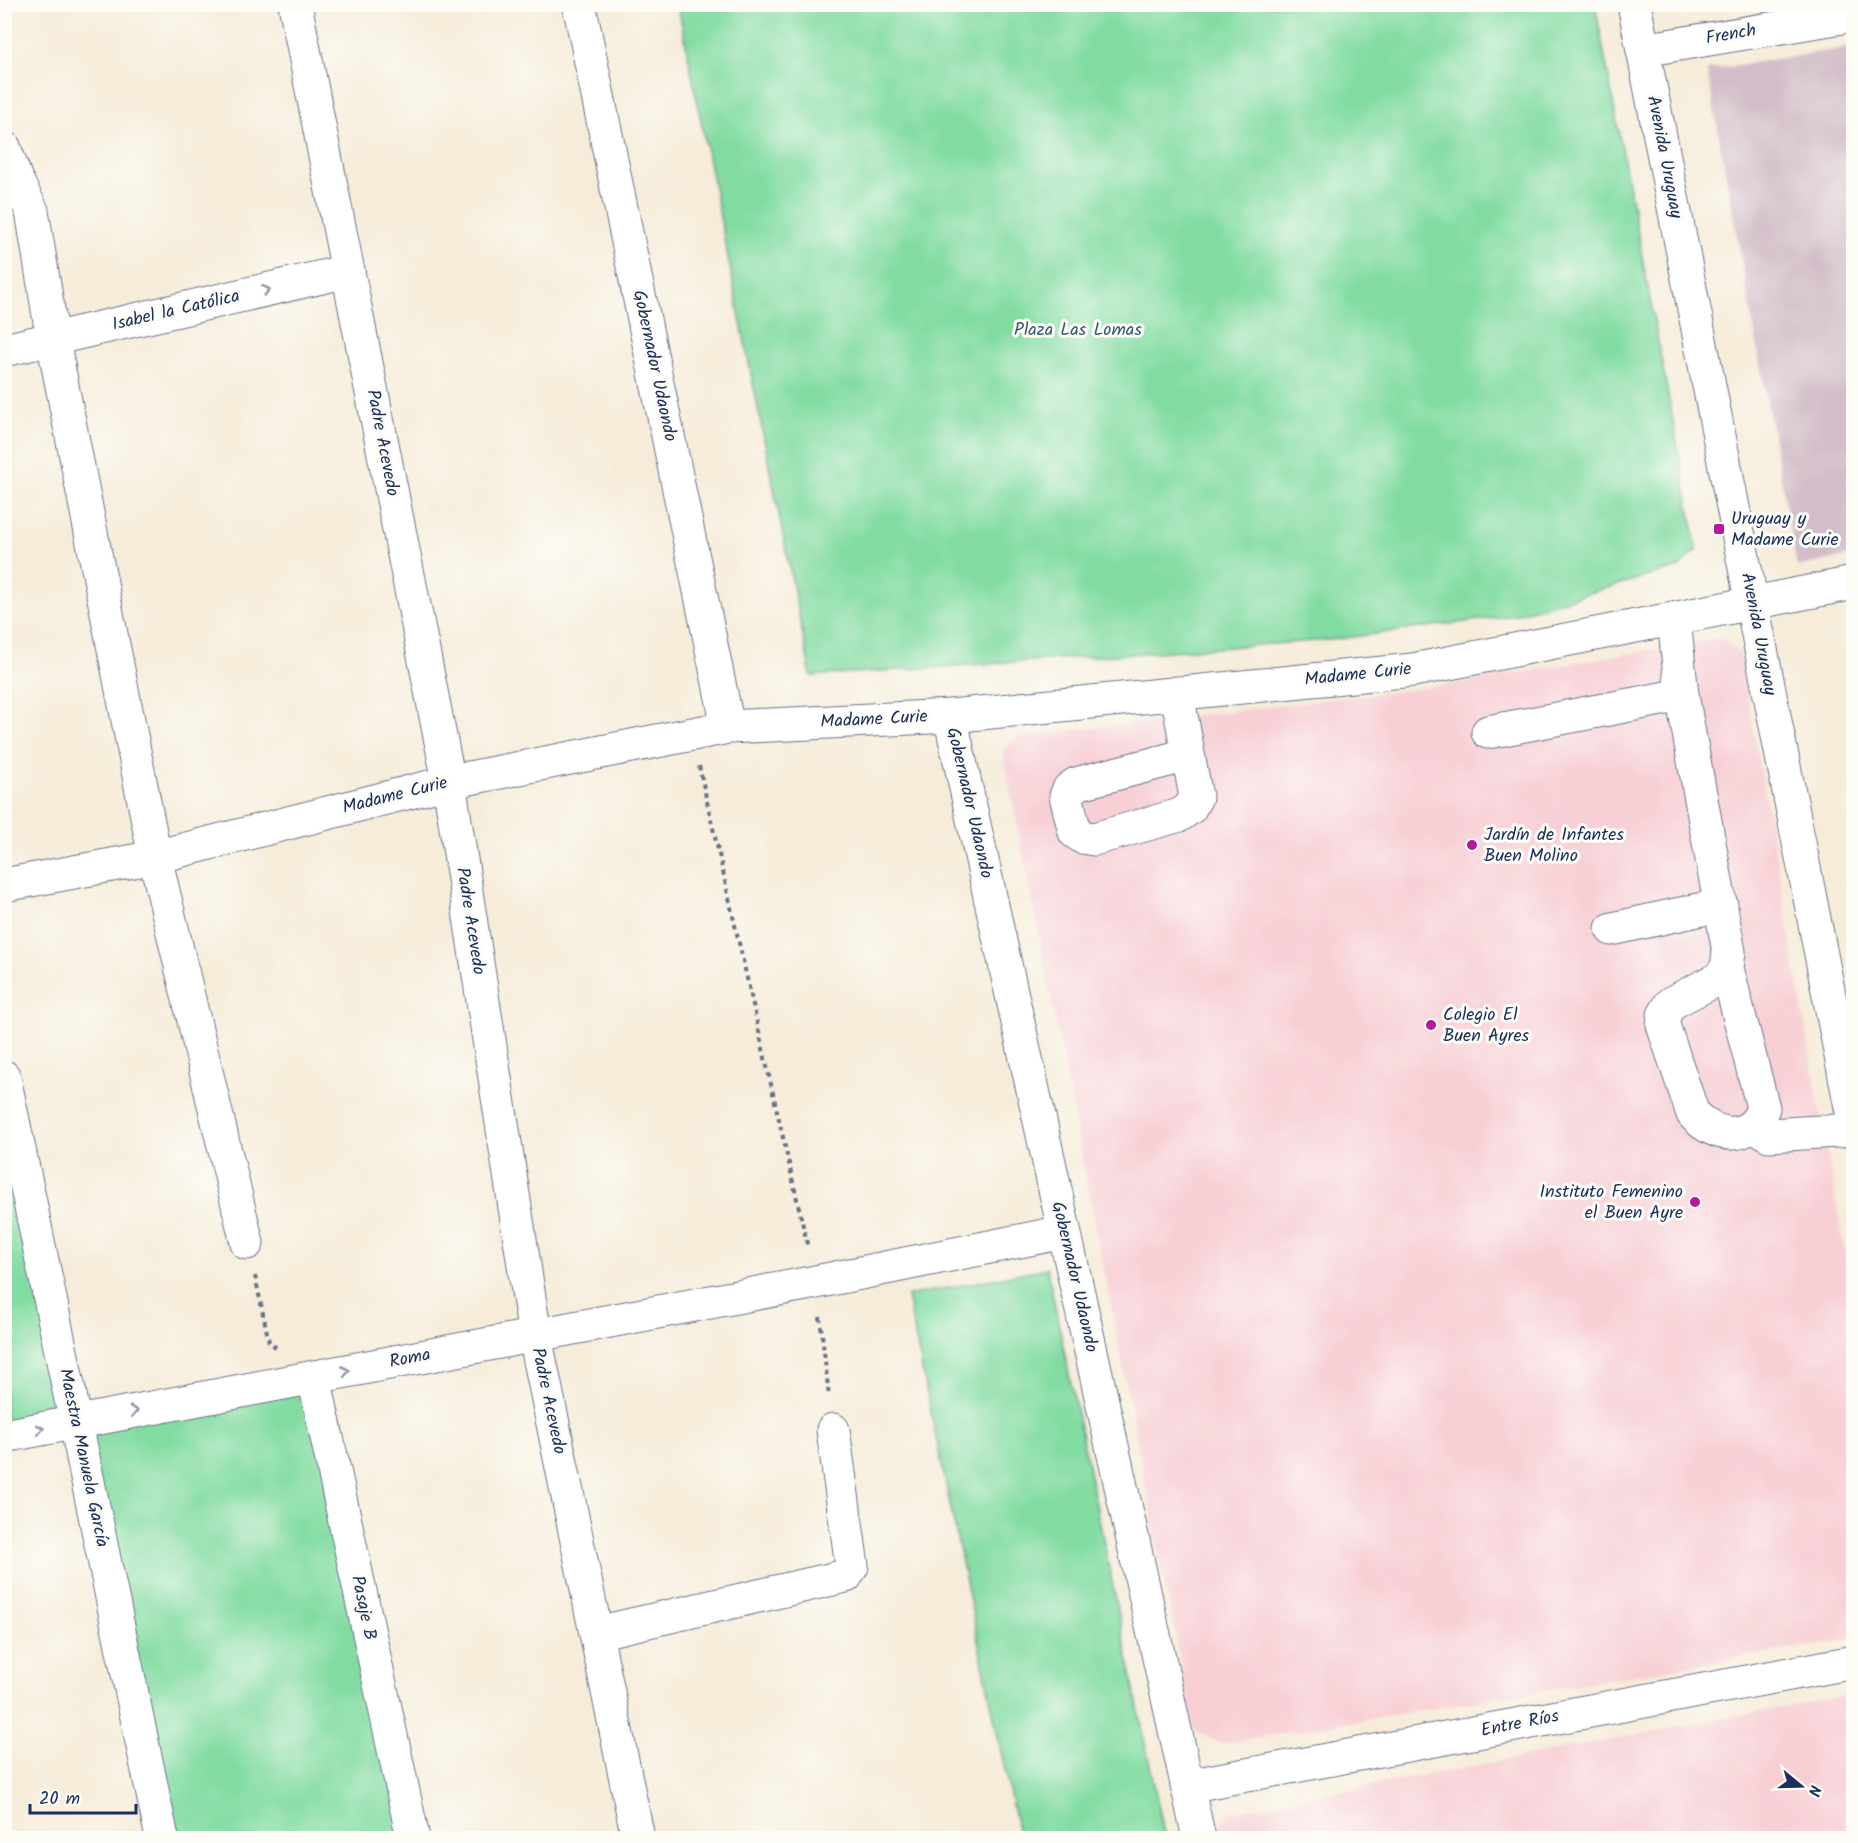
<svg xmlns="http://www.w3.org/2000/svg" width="1858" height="1843" viewBox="0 0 1858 1843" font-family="Kalam,sans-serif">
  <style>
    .built { fill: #f7cfd5 }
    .industrial { fill: #d2bdc8 }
    .green { fill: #82dca2; stroke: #4e8680; stroke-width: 1.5 }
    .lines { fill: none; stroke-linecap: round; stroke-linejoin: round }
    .minor-casing { stroke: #687189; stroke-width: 35 }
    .major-casing { stroke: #687189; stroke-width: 35 }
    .path { stroke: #687189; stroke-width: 4; stroke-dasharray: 4.5 4.5; stroke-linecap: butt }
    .minor { stroke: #fff; stroke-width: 33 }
    .major { stroke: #fff; stroke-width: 33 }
    .oneway { stroke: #8d97ae }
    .poi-dot { fill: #b5179e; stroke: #fdfcf7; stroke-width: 2 }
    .labels { text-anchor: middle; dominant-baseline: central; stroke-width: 6; stroke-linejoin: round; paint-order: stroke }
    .street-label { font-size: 18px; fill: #1b2f5e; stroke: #fdfcf7 }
    .park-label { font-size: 18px; fill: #355a6f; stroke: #fdfcf7 }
    .poi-label { font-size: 18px; fill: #1b2f5e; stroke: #fdfcf7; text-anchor: start }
  </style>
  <rect width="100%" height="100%" fill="#fdfcf7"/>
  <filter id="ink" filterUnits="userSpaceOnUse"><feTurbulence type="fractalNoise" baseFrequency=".0167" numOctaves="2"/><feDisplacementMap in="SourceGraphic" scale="12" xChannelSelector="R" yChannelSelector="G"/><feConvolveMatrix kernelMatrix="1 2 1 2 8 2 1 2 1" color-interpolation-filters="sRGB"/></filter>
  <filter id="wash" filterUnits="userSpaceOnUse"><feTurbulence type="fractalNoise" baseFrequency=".008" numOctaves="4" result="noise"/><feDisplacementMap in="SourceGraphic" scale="24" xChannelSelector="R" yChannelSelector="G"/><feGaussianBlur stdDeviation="1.35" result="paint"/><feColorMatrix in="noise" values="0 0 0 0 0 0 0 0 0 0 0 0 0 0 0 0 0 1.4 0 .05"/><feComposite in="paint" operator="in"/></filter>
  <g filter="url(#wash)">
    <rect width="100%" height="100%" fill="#f6ecd9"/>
    <g class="built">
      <polygon points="1721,638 1740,652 1853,1299 1853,1639 1219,1744 1193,1728 1003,751 1018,737 1426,688"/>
      <polygon points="1853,1694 1853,1838 1212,1838 1230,1812"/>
    </g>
    <polygon class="industrial" points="1853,47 1853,555 1797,567 1707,70"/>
    <g class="green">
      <polygon points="678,5 1595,5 1697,550 1679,567 1509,616 1330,640 811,676"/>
      <polygon points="4,1077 76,1422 314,1377 413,1838 162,1838 76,1423 5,1436"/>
      <polygon points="1047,1268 1165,1838 1019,1838 907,1296"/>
    </g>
  </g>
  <g filter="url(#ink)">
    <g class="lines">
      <g class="minor-casing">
        <g id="minor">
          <polyline points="295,4 449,782 535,1336 638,1838"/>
          <polyline points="579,4 728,727"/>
          <polyline points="1643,50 1854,15"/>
          <polyline points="4,147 16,179 32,211 53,340 155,857 247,1243"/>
          <polyline points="4,350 348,271"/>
          <path d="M1674 619 1682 695 1729 952 1727 968 1763 1108C1751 1143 1714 1138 1693 1114L1663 1025 1664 1015 1671 1003 1718 979 1727 968"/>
          <polyline points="1177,693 1196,797 1190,808 1180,815 1094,839 1082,837 1075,832 1066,796 1069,789 1076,784 1188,755"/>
          <polyline points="950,716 1199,1838"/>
          <polyline points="1488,732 1682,695"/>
          <polyline points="4,885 155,857 449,782 728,727 950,716 1413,670 1854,583"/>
          <polyline points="1612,929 1721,905"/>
          <polyline points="4,1077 162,1838"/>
          <polyline points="1759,1120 1762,1130 1769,1135 1854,1130"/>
          <polyline points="314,1377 413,1838"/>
          <polyline points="4,1436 816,1282 1064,1232"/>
          <polyline points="596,1633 846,1576 852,1566 833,1430"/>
          <polyline points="1187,1786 1854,1662"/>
        </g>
      </g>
      <g class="major-casing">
        <polyline id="major" points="1634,4 1854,1122"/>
      </g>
      <g class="path">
        <polyline points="699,766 808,1248"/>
        <polyline points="255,1276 269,1342 278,1349"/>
        <polyline points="820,1317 829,1396"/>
      </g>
      <use href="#minor" class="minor"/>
      <use href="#major" class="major"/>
    </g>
    <defs><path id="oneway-chevron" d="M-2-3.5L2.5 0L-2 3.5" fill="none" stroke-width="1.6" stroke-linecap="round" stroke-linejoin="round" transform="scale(1.5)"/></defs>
    <g class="oneway">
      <use href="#oneway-chevron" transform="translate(266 290) rotate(-13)"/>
      <use href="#oneway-chevron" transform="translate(346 1371) rotate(-11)"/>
      <use href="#oneway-chevron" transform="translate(134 1411) rotate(-11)"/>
      <use href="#oneway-chevron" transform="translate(40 1429) rotate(-11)"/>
    </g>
  </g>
  <g class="poi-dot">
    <rect x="1713" y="523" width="12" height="12" rx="3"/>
    <circle cx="1472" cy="845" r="6"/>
    <circle cx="1431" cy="1025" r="6"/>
    <circle cx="1695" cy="1202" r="6"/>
  </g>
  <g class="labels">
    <g class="street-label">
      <text transform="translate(1731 35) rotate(-10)">French</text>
      <text transform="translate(1664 157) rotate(79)">Avenida Uruguay</text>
      <text transform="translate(176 311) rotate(-13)">Isabel la Católica</text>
      <text transform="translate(654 366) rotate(78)">Gobernador Udaondo</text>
      <text transform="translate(382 443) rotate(79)">Padre Acevedo</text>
      <text transform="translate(1758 634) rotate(79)">Avenida Uruguay</text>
      <text transform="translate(1358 675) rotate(-6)">Madame Curie</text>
      <text transform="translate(874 720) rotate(-3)">Madame Curie</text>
      <text transform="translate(395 796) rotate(-14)">Madame Curie</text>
      <text transform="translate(969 803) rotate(77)">Gobernador Udaondo</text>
      <text transform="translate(470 921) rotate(81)">Padre Acevedo</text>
      <text transform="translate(1074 1277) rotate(77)">Gobernador Udaondo</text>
      <text transform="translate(410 1359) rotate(-11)">Roma</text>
      <text transform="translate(548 1401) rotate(78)">Padre Acevedo</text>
      <text transform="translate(83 1458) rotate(78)">Maestra Manuela García</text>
      <text transform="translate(363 1608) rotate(78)">Pasaje B</text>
      <text transform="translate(1520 1724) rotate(-11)">Entre Ríos</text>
    </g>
    <g class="park-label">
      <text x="1078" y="330">Plaza Las Lomas</text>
    </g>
    <g class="poi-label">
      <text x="1731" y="519">Uruguay y<tspan x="1731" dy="21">Madame Curie</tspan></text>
      <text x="1484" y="835">Jardín de Infantes<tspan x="1484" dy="21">Buen Molino</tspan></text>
      <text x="1443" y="1015">Colegio El<tspan x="1443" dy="21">Buen Ayres</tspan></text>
      <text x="1683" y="1192" text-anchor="end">Instituto Femenino<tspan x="1683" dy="21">el Buen Ayre</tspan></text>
    </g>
  </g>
  <rect width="1858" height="1843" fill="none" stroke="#fdfcf7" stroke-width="24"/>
  <g transform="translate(1801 1786) rotate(109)" stroke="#fdfcf7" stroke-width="4.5" paint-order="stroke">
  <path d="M0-4.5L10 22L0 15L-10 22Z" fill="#1b2f5e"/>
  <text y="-9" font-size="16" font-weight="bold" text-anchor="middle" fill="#1b2f5e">N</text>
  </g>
  <path d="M30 1804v9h106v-9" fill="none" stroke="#1b2f5e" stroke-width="3"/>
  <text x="39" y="1804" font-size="18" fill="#1b2f5e" stroke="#fdfcf7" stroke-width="4.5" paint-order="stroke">20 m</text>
</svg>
